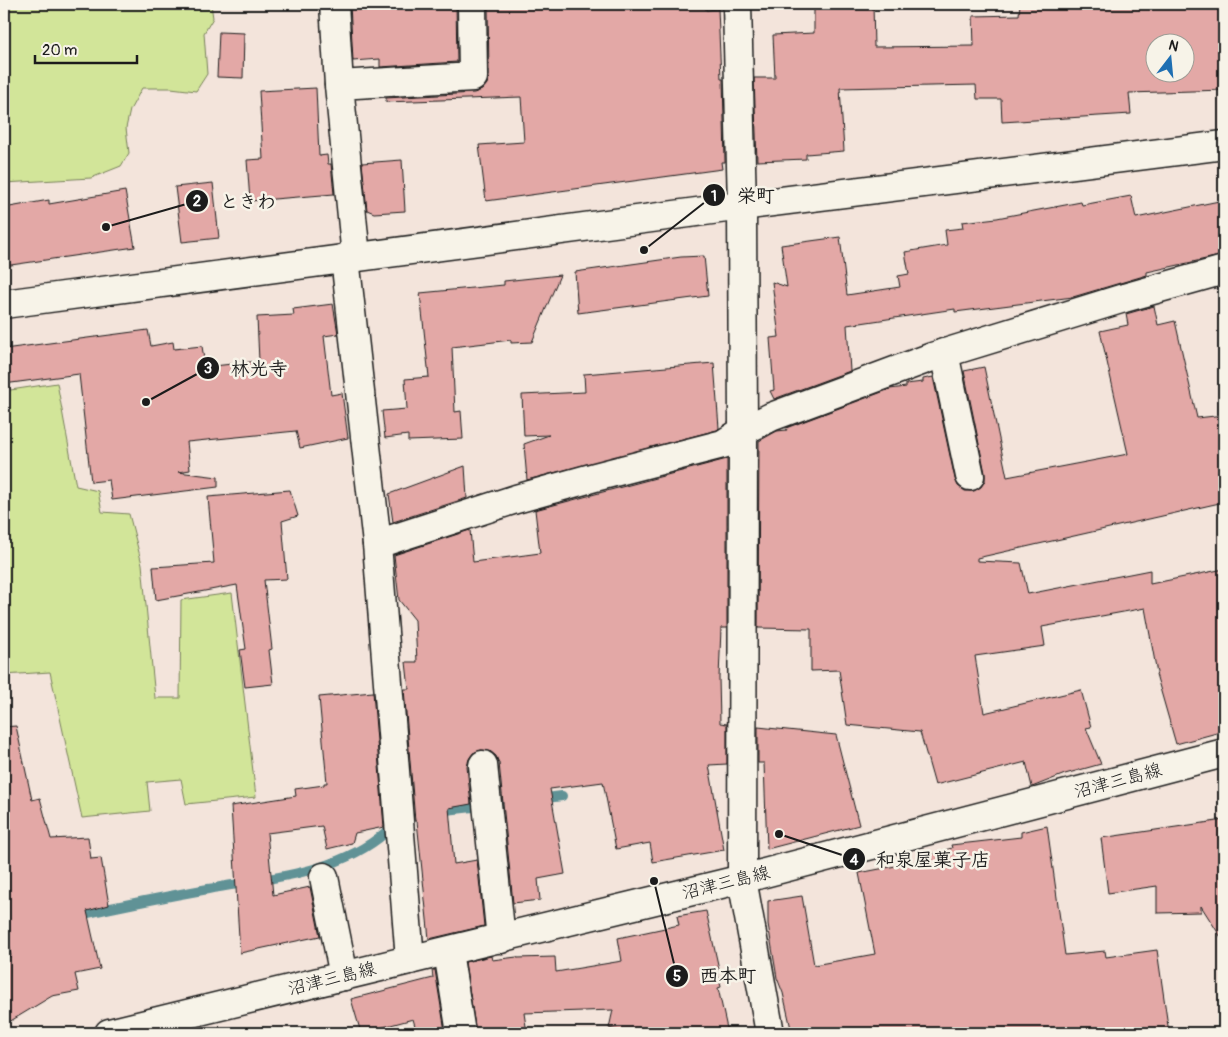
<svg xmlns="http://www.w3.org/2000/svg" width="1228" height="1037" viewBox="0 0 1228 1037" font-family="Pangolin,'Klee One',sans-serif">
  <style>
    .green { fill: #d2e599; stroke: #77805a }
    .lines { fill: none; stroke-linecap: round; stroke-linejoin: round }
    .stream { stroke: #619296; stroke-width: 10 }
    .building { fill: #e3a8a6; stroke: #1c1c1c; fill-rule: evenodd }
    .minor-casing { stroke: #1c1c1c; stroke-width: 31 }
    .major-casing { stroke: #1c1c1c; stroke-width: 31 }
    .minor { stroke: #f7f3e8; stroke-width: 28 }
    .major { stroke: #f7f3e8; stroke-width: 28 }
    .labels { text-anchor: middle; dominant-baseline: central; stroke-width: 5; stroke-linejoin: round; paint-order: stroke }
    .street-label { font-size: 18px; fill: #1c1c1c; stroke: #f7f3e8 }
    .leader { fill: none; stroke: #1c1c1c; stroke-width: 2 }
    .callout-dot { fill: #1c1c1c; stroke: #f7f3e8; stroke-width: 2 }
    .mark-label { font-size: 15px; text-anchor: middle; font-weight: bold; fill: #fff }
    .callout-label { font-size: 19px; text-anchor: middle; font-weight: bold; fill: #1c1c1c; stroke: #f7f3e8; stroke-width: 5; stroke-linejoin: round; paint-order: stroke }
  </style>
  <rect width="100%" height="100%" fill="#f3e4db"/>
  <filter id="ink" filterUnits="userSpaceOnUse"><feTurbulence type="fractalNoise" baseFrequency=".02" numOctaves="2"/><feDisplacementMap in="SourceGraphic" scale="10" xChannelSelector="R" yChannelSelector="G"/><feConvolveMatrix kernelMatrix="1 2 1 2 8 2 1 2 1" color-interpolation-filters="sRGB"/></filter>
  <g filter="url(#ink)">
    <g class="green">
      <polygon points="4,4 211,4 213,18 204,33 207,74 196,91 171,88 142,88 130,110 126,128 129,153 121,166 91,178 4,183"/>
      <polygon points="57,383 76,486 98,491 102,512 129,514 142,564 155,698 180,698 181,600 232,593 256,797 186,804 181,779 147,782 150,811 82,818 50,672 4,675 4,391"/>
    </g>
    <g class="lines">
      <g class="stream">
        <polyline points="539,799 562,796"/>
        <polyline points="437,811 517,802"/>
        <path d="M74 916C119 906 163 897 208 889 269 878 338 874 386 832"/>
        <polyline points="4,932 21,928"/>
      </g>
    </g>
    <g class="building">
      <polygon points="350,4 456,4 457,62 380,67 380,59 353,61"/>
      <polygon points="488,4 706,4 706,10 718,9 721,79 723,79 725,162 721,162 722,169 486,201 479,145 524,142 521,97 386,102 386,98 474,93 482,90 487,84 489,77"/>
      <path d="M814 4H873L874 47 974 46 973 16 1019 15 1020 4H1221V14H1224V90L1129 93 1131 114 1002 122 1001 99H977L976 85 840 88 844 151 806 154V159L757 161 754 78H775L773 35 814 33ZM1156 42H1186V72H1156Z"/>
      <polygon points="219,32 244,33 243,78 217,77"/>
      <polygon points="316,88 319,156 327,155 328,164 331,164 334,194 250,201 247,160 263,159 259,91"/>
      <polygon points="402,160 405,211 374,213 367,210 362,163"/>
      <polygon points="213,183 219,238 182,242 175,187"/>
      <polygon points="125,191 135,247 4,266 4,208 49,200 49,204"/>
      <polygon points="1131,196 1136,218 1224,200 1224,255 1147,272 1147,275 1073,297 955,312 955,309 847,325 850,371 774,399 770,391 774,390 770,338 779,337 772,282 787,287 781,245 840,237 847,295 900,287 898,276 909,274 905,252 947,245 945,230 963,228 962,222 997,218 1081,202 1082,205"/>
      <polygon points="704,256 708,296 578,313 575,272 681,257"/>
      <polygon points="560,275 532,342 511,343 511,340 452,347 455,412 461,411 463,439 408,441 408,435 385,438 382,411 407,409 405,379 429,377 420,293 504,285 504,281"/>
      <polygon points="333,304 338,334 324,336 331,395 342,393 348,438 300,448 296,431 187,442 190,470 178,472 218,477 218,487 112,500 109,480 91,482 79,374 4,384 4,349 148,330 151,346 173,342 174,349 202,346 205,367 259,361 257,317 294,315 293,309"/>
      <polygon points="1154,306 1158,325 1175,321 1197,418 1224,415 1224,502 977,558 977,561 1021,563 1028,594 1150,570 1150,584 1224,569 1224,731 1176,744 1156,674 1157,673 1145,608 1042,627 1045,646 975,656 984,713 1081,690 1091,727 1086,728 1101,764 1065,774 1032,787 1026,762 935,785 920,732 847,725 839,670 811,671 811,629 758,628 759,441 777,431 787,430 786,428 890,389 906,387 906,384 923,382 923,379 933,377 955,479 958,486 965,491 974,491 981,487 985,481 985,473 964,371 984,367 1007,477 1128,454 1100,331 1128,325 1126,314"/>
      <polygon points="714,363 719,428 717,430 527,480 524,444 549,435 524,436 522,395 585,392 584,374"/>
      <polygon points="727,459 727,628 721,628 719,678 720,723 727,724 727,764 709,765 724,850 653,862 650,843 616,849 603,782 550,789 565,874 538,879 540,900 513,903 499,763 496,756 490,751 481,750 473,753 469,759 467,767 471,804 449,808 454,864 477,860 484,926 429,939 417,821 415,821 404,689 409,689 406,662 417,662 415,620 399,600 394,555 470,530 473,562 540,553 535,510"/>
      <polygon points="465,466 467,498 393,522 389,494"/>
      <polygon points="290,490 298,516 282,521 287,579 264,580 272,649 269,650 273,684 245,687 240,650 246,649 237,585 156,600 153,567 214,563 208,497"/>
      <polygon points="373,692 384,827 355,833 352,843 327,849 322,826 267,833 273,895 310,887 320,936 240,953 231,806 296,796 295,789 324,785 324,783 327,783 319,697"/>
      <polygon points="16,726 32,800 40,798 51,839 88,837 91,859 101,858 109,905 87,911 100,969 75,974 79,991 52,996 4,1025 4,957 11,956 4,907 4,727"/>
      <polygon points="758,727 836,735 859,825 767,849 764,763 758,763"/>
      <polygon points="1224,820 1224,942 1201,906 1201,912 1157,913 1157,886 1108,893 1101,838"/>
      <polygon points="1047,826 1065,955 1105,951 1106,957 1157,950 1169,1033 956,1033 956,1030 925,1033 792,1033 783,993 777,978 768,924 768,901 802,896 814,965 875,954 859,873 932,859 931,854 952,848 951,845 1021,837 1021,832"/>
      <polygon points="706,911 719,969 717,970 721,987 718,988 728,1033 629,1033 609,1028 613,1010 524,1013 527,1033 476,1033 465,962 491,956 492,960 517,957 517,958 555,957 556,972 622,961 618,938 679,925 677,916"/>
      <polygon points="432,970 435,970 445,1031 437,1033 417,1033 413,1019 361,1033 351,999 433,978"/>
    </g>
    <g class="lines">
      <g class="minor-casing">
        <g id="minor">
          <polyline points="334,4 339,85"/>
          <polyline points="737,4 742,206 743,431 742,879 770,1033"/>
          <polyline points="356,257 339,85 473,77 472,4"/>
          <polyline points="345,258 377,544 410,960"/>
          <polyline points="4,304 742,206 1224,145"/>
          <polyline points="944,353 970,476"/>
          <polyline points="377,544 516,499 595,477 723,444 743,431 771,417 932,357 1124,298 1224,270"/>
          <polyline points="483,765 501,939"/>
          <polyline points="324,877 344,976"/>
          <polyline points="448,952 461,1033"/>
        </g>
      </g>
      <g class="major-casing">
        <polyline id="major" points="109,1033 742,879 1224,753"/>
      </g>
      <use href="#minor" class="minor"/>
      <use href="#major" class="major"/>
    </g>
  </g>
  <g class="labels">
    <g class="street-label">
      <text transform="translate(1118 781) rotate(-15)">沼津三島線</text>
      <text transform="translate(726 883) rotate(-14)">沼津三島線</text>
      <text transform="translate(332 979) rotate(-14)">沼津三島線</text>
    </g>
  </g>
  <path class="leader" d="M644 250L714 195M106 227L197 201M146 402L208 368M779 834L854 859M654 881L677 976"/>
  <g class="callout-dot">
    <circle cx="644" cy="250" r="5"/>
    <circle cx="106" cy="227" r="5"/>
    <circle cx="146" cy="402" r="5"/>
    <circle cx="779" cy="834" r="5"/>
    <circle cx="654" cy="881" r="5"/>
    <circle cx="714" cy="195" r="12"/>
    <circle cx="197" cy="201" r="12"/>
    <circle cx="208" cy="368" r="12"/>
    <circle cx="854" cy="859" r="12"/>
    <circle cx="677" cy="976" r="12"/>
  </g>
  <g class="mark-label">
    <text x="714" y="201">1</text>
    <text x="197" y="206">2</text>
    <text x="208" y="373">3</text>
    <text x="854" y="865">4</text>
    <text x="677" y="981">5</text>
  </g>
  <g class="callout-label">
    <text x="756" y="202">栄町</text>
    <text x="248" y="208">ときわ</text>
    <text x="259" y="375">林光寺</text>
    <text x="933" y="866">和泉屋菓子店</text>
    <text x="728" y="982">西本町</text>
  </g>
  <rect width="1228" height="1037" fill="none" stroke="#f7f3e8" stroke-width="20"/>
  <rect x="10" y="10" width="1208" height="1017" fill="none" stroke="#1c1c1c" stroke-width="2" filter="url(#ink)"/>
  <g transform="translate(1170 58) rotate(16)"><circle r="24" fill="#f7f3e8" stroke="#9f9d96"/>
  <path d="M0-4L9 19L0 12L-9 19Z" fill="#1f6fb2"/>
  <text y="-8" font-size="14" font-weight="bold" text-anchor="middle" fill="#1c1c1c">N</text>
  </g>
  <path d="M35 55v8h102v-8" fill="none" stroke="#1c1c1c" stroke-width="2.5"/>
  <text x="42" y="55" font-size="15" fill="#1c1c1c" stroke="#f7f3e8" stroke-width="4" paint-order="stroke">20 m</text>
</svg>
